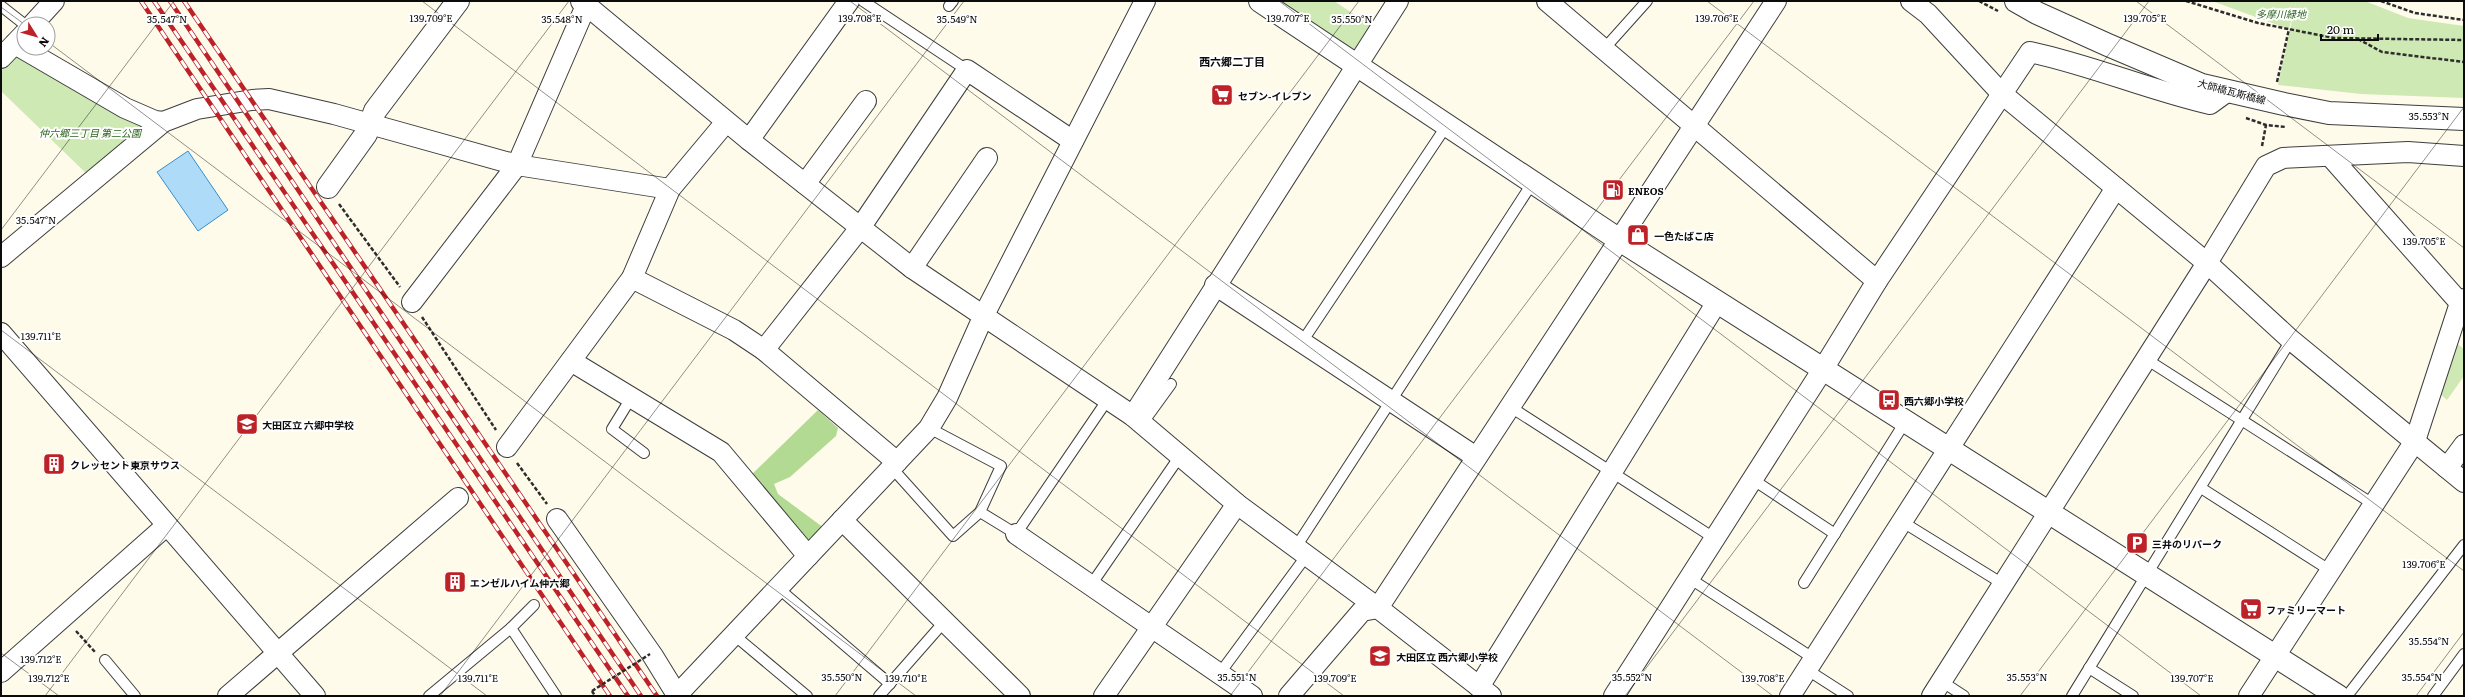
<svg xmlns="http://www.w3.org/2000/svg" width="2465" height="697" viewBox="0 0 2465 697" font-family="Literata,'Noto Sans JP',serif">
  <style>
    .green { fill: #cfe9b4 }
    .forest { fill: #b2da93 }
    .water { fill: #aedbf7; stroke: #348fcf }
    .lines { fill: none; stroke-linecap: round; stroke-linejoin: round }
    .service-casing { stroke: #3e3e3e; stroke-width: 12 }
    .minor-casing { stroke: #3e3e3e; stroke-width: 22 }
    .tertiary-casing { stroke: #3e3e3e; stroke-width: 24 }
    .path { stroke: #2d2d2d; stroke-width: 2.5; stroke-dasharray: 4 2; stroke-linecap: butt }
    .service { stroke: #fff; stroke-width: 10 }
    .minor { stroke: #fff; stroke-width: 20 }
    .tertiary { stroke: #fff; stroke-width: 22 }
    .rail-casing { stroke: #bd2228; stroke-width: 4.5 }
    .rail { stroke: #fff; stroke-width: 3; stroke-dasharray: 9; stroke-linecap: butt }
    .path-bridge { stroke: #2d2d2d; stroke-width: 2.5; stroke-dasharray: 4 2; stroke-linecap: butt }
    .ticks { fill: none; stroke: #0b0b0b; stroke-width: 1; stroke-opacity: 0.45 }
    .labels { text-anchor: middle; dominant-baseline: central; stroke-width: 4; stroke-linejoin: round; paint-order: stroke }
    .park-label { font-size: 10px; font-style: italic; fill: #2a631c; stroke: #fff }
    .street-label { font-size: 10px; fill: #0b0b0b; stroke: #fff }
    .poi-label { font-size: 10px; font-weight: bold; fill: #0b0b0b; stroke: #fff; text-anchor: start }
    .neighbourhood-label { font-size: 11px; font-weight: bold; fill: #0b0b0b; stroke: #fff }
    .ticks-label { font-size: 10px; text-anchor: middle; fill: #0b0b0b; stroke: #fff; stroke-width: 4; stroke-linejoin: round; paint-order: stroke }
  </style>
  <rect width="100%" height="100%" fill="#fffbea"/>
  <g class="green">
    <polygon points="1278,1 1334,1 1372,26 1355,52"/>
    <polygon points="2212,1 2365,1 2408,18 2464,26 2464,98 2361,94 2278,85 2296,2 2289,29"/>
    <polygon points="25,55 155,127 90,177 1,91 1,71 14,58"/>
    <polygon points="2456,343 2464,349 2464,376 2447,400 2440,394"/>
  </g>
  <polygon class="forest" points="818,410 838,428 836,436 790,477 774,484 778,494 824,528 808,548 748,478"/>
  <polygon class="water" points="188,151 228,210 198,231 157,172"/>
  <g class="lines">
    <g class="service-casing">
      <g id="service">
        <polyline points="863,1 967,70"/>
        <polyline points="1,6 24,24"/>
        <polyline points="949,6 953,1"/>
        <polyline points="1604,49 1647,1"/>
        <polyline points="1302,342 1447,125"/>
        <polyline points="2146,359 2373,504"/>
        <polyline points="631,398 612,429 644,453"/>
        <polyline points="1509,406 1714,538"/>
        <polyline points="1142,424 1171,384"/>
        <polyline points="929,428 1001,466 980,512 1016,534 1108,399"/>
        <polyline points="892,468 953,536 980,512"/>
        <polyline points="1752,479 1835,534"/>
        <polyline points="2201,488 2331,571"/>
        <polyline points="1901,521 2003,584"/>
        <polyline points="1296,547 1533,182"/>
        <polyline points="1689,578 1813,658"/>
        <polyline points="1804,583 1905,422"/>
        <polyline points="1091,585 1180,456"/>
        <polyline points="778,588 890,684"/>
        <polyline points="534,605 511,628 556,696"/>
        <polyline points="734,635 807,696"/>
        <polyline points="105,660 135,696"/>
        <polyline points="2089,668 2133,696"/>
        <polyline points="1806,669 1848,696"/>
        <polyline points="1220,673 1307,555"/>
        <polyline points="1941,681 1964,696"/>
        <polyline points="429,696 511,628"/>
        <polyline points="879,696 944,622"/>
        <polyline points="2072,696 2291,340"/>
        <polyline points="2347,696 2464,545"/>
        <polyline points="2433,696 2464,654"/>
      </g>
    </g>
    <g class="minor-casing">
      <g id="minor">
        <polyline points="1547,1 1877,281"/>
        <polyline points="1911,1 1928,14 2001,93 2207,263 2291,340 2464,482"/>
        <polyline points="585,4 749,140 912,268 1133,416 1237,504 1378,608 1491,696"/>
        <polyline points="33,24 54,1"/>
        <polyline points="15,44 125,108 155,121 163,122"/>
        <polyline points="1,58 24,34"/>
        <polyline points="749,140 849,1"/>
        <polyline points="2330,156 2460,303"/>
        <polyline points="805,184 866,101"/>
        <polyline points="1,257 163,122 197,109 252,100 269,99 334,114 517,165 670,189 726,122"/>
        <polyline points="912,268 987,158"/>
        <polyline points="632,278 734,330 764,350 897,462"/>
        <polyline points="1215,285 1476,457"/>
        <polyline points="412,302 517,165 588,1"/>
        <polyline points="1,333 315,696"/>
        <polyline points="764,350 860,228 967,70 1073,141"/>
        <polyline points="571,361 721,452 808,556"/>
        <polyline points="1133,416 1398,1"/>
        <polyline points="507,447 632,278 670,189"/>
        <polyline points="2447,468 2464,445"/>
        <polyline points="557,519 653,656 677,695"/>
        <polyline points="842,520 1020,696"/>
        <polyline points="1016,534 1252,696"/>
        <polyline points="1,672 166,526"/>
        <polyline points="1479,687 1717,302"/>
        <polyline points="228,696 458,498"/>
        <polyline points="676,696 929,428 947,398 984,315 1145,1"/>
        <polyline points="1104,696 1237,504"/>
        <polyline points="1289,696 1362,611 1378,608 1776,1"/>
        <path d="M1614 696 1823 369 1877 281 2030 52C2091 65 2149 90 2210 104L2228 91"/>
        <polyline points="1790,696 2116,188"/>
        <polyline points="1932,696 2207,263 2266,166 2283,158 2408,152 2464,156"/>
        <polyline points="2249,696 2415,441 2460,303 2464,299"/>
      </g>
    </g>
    <g class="tertiary-casing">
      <g id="tertiary">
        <polyline points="582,1 585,4"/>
        <polyline points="1260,1 1618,239 2338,696"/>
        <polyline points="2016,1 2037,13 2108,45 2202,85 2284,104 2329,113 2464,119"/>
        <polyline points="328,187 366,134 375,111 458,1"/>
      </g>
    </g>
    <g class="path">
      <polyline points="1979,1 1998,11"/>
      <polyline points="2186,1 2258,23 2334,38 2464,40"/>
      <polyline points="2381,1 2415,13 2464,20"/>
      <polyline points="2358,39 2382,52 2464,62"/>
      <polyline points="2277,82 2289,29"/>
      <polyline points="2246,118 2266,125 2286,127"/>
      <polyline points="2262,146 2266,125"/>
      <polyline points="339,204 400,287"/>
      <polyline points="422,317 496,430"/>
      <polyline points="517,463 547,504"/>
      <polyline points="76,631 95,652"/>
      <polyline points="592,691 595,696"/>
    </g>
    <use href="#service" class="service"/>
    <use href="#minor" class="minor"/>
    <use href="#tertiary" class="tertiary"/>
    <g class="rail-casing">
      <g id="rail">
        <polyline points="141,1 610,696"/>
        <polyline points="154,1 628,696"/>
        <polyline points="170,1 641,696"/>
        <polyline points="184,1 657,696"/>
      </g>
    </g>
    <use href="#rail" class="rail"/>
    <polyline class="path-bridge" points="592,691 650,654"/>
  </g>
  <path class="ticks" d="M422 1 1344 696M850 1 1773 696M1279 1 2201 696M1707 1 2464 571M2136 1 2464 248M1 7 24 24M48 42 916 696M1 230 174 1M1 330 487 696M1 653 59 696M45 696 569 1M440 696 964 1M835 696 1359 1M1230 696 1754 1M1625 696 2149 1M2020 696 2464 107M2416 696 2464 632"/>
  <defs>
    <g id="supermarket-square" transform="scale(1.15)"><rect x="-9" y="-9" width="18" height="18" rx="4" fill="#bd2228" stroke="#fff"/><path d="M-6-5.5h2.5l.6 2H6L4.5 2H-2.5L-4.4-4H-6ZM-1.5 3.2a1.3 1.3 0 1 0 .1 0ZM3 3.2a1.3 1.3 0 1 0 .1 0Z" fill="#fff"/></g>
    <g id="fuel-square" transform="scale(1.15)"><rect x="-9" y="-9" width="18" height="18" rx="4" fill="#bd2228" stroke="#fff"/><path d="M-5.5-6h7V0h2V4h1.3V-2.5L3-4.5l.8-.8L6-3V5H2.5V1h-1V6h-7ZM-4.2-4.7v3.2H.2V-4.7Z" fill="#fff"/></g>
    <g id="shop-square" transform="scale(1.15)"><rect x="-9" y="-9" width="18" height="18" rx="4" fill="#bd2228" stroke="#fff"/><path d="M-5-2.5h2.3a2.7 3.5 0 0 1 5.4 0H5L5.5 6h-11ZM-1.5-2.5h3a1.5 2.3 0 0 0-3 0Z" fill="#fff"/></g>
    <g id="bus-square" transform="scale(1.15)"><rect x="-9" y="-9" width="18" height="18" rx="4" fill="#bd2228" stroke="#fff"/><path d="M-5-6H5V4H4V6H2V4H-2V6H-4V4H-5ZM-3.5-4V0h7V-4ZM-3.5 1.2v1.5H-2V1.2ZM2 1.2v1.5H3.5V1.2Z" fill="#fff"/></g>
    <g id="school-square" transform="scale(1.15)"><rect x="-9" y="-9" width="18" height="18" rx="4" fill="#bd2228" stroke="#fff"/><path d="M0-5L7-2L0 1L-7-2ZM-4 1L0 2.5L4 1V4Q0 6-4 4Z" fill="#fff"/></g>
    <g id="building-square" transform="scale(1.15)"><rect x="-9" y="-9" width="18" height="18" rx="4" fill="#bd2228" stroke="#fff"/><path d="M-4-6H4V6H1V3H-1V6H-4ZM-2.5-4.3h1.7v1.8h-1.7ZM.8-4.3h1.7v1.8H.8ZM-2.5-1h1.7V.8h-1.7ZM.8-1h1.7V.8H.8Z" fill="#fff"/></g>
    <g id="parking-square" transform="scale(1.15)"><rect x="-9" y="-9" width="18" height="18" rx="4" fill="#bd2228" stroke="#fff"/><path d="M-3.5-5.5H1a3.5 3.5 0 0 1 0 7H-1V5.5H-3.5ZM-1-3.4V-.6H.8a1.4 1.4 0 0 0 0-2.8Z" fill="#fff"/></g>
  </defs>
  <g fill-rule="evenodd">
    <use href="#supermarket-square" x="1222" y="95"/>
    <use href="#fuel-square" x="1613" y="190"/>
    <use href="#shop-square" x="1638" y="235"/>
    <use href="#bus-square" x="1889" y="400"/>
    <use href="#school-square" x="247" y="424"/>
    <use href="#building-square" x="54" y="464"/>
    <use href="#parking-square" x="2137" y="543"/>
    <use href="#building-square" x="455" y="582"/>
    <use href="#supermarket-square" x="2251" y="609"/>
    <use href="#school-square" x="1380" y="656"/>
  </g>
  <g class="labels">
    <g class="park-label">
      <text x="2281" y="13">多摩川緑地</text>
      <text x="90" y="132">仲六郷三丁目 第二公園</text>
    </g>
    <g class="street-label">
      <text transform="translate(2232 91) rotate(15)">大師橋瓦斯橋線</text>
    </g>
    <g class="poi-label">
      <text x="1238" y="95">セブン-イレブン</text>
      <text x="1628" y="190">ENEOS</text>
      <text x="1654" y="235">一色たばこ店</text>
      <text x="1904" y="400">西六郷小学校</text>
      <text x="262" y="424">大田区立 六郷中学校</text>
      <text x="70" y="464">クレッセント東京サウス</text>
      <text x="2152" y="543">三井のリパーク</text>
      <text x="470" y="582">エンゼルハイム仲六郷</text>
      <text x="2266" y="609">ファミリーマート</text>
      <text x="1396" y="656">大田区立 西六郷小学校</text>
    </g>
    <g class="neighbourhood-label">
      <text x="1232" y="61">西六郷二丁目</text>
    </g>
  </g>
  <g class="ticks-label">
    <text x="431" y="22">139.709°E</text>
    <text x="1288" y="22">139.707°E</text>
    <text x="1717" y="22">139.706°E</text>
    <text x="2145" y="22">139.705°E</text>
    <text x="860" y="22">139.708°E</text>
    <text x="167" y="23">35.547°N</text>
    <text x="562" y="23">35.548°N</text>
    <text x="957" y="23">35.549°N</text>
    <text x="1352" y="23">35.550°N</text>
    <text x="2429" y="120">35.553°N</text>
    <text x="36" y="224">35.547°N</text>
    <text x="2424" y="245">139.705°E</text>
    <text x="41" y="340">139.711°E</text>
    <text x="2424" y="568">139.706°E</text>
    <text x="2429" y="645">35.554°N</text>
    <text x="41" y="663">139.712°E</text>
    <text x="842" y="681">35.550°N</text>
    <text x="1237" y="681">35.551°N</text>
    <text x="1632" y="681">35.552°N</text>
    <text x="2027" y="681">35.553°N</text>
    <text x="2422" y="681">35.554°N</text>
    <text x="49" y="682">139.712°E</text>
    <text x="478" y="682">139.711°E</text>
    <text x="906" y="682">139.710°E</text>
    <text x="1335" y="682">139.709°E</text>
    <text x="1763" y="682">139.708°E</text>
    <text x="2192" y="682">139.707°E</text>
  </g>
  <rect width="2465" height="697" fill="none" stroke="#0b0b0b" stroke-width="4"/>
  <g transform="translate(36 36) rotate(127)"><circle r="19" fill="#ffffff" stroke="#9d9d9d"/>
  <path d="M0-3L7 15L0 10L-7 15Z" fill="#bd2228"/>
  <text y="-6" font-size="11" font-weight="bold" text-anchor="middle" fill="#0b0b0b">N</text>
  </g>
  <path d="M2321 34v6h57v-6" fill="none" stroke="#0b0b0b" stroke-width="2"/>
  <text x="2327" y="34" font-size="12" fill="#0b0b0b" stroke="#ffffff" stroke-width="3" paint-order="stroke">20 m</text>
</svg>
